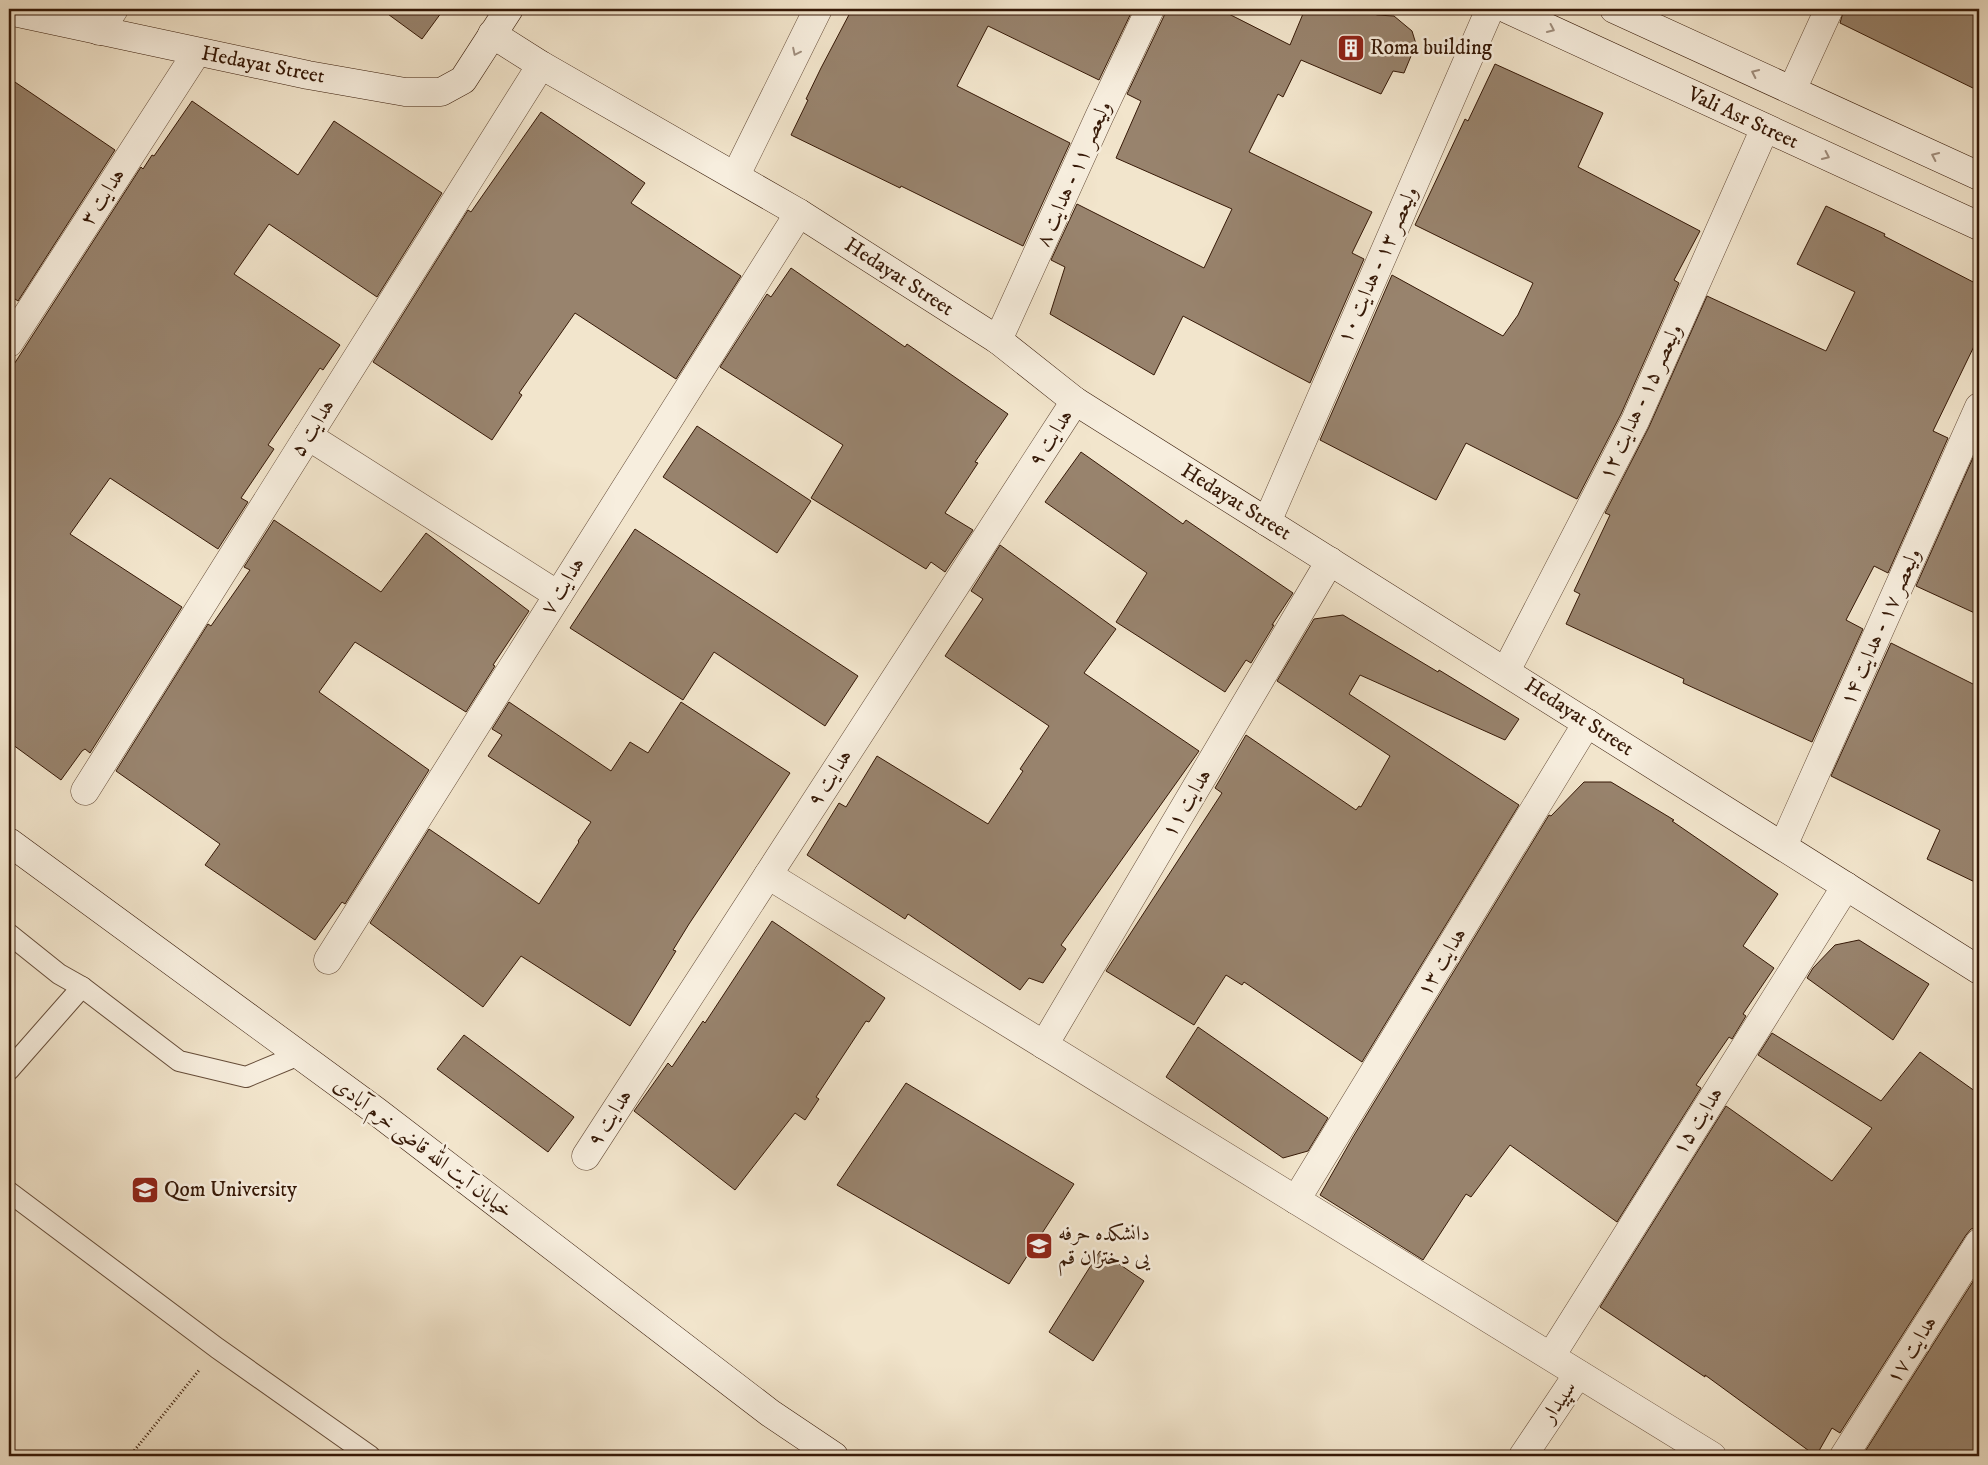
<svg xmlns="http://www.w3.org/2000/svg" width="1988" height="1465" viewBox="0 0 1988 1465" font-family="'IM FELL DW Pica',Amiri,serif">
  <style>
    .building { fill: #98836d; stroke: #361907 }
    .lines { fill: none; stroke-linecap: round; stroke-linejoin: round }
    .lane-casing { stroke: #654c38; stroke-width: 22 }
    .street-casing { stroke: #654c38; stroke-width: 29 }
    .secondary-casing { stroke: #361907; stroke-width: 29 }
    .path { stroke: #361907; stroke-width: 3; stroke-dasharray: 1 2.5; stroke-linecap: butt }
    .lane { stroke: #f7eede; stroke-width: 20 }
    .street { stroke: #f7eede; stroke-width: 28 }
    .secondary { stroke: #f7eede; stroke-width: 28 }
    .oneway { stroke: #a08e7d }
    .labels { text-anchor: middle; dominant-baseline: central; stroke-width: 5; stroke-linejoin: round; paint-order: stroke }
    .poi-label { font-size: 21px; fill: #361907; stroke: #f7eede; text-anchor: start }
    .street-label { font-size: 21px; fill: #361907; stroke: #f7eede }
  </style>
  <rect width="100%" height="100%" fill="#f2e5cc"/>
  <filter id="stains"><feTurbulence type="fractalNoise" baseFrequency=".004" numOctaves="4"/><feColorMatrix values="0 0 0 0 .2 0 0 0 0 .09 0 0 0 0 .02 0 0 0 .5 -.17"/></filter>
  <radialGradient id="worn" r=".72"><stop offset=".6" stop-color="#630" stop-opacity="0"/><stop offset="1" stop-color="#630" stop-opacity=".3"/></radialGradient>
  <g class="building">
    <polygon points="381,9 444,9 422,39"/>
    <polygon points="852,9 1133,9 1099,80 988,26 957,86 1070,143 1023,246 901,186 900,188 791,135 808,100 806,99 821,68"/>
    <polygon points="1165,9 1219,9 1290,45 1305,9 1364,9 1377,15 1394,16 1412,31 1416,44 1404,73 1393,71 1381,94 1301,60 1283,97 1278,94 1249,152 1372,212 1352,253 1364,259 1310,383 1183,316 1154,375 1050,314 1065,267 1051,260 1077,204 1204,268 1232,209 1116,158 1141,101 1127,94 1164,16"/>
    <polygon points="1844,9 1979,9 1979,91 1840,23"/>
    <polygon points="1495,64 1603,113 1578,167 1700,231 1674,280 1679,283 1621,414 1577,499 1466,443 1436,500 1320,440 1392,275 1503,336 1518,315 1533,283 1415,225 1465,119 1468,121"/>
    <polygon points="9,78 115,150 18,301 9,295"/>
    <polygon points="192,101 298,175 334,121 442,193 377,297 269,224 234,274 340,345 323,370 320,368 268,445 274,449 241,498 248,502 218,549 110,478 70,534 182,607 90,753 85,749 82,751 61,780 9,742 9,372 141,167 143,169 152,155 154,156"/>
    <polygon points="541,112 645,183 631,203 741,276 676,379 575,313 519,393 522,395 492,440 373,362 468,210 471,212"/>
    <polygon points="1826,206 1885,234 1884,236 1979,285 1979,336 1933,431 1948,438 1888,573 1874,566 1873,568 1846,620 1863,629 1812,742 1683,683 1684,679 1566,624 1580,594 1574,591 1610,515 1605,513 1649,427 1707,296 1826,351 1855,292 1797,264"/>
    <polygon points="791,268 905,347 907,344 1008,414 975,462 978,463 945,513 973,530 945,572 931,562 926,569 811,498 843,445 720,367 767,294 771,297"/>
    <polygon points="697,426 811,501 777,553 663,477"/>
    <polygon points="1976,451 1979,453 1979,615 1916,586"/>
    <polygon points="1081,452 1183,524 1186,520 1293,593 1272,625 1274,625 1251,663 1246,660 1225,692 1116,622 1147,573 1045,502"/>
    <polygon points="274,520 381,592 426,533 529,611 493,665 495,666 466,712 355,642 319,692 429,770 345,904 342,902 315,940 205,865 220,844 116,771 208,624 211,626 250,570 244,567"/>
    <polygon points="635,529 858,676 825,726 714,652 683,700 570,628"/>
    <polygon points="1000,545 1116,629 1084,673 1199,751 1061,945 1066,949 1043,983 1029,978 1020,990 908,914 905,919 807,855 839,803 846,807 877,756 988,824 1023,771 1020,769 1049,726 945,656 983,599 971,591"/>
    <polygon points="1343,615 1438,672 1439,670 1519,719 1505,740 1360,675 1349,694 1519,805 1362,1062 1244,982 1242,985 1226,975 1194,1025 1106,971 1222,793 1215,788 1246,735 1356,810 1359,806 1361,807 1390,756 1277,681 1314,619"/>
    <polygon points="1891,643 1979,687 1979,884 1927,859 1940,830 1831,776"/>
    <polygon points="509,702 611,771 630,742 648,753 681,702 790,773 689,924 673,950 676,951 630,1026 521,956 483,1007 370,923 429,829 539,904 579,842 578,841 591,822 488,756 502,735 492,729"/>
    <polygon points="1584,782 1611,782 1674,820 1672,821 1778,894 1743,946 1774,968 1743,1014 1746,1016 1732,1039 1729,1037 1696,1085 1701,1088 1617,1222 1510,1145 1471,1197 1466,1194 1423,1260 1320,1195 1353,1137 1549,815 1551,816"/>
    <polygon points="772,921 885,998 869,1022 866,1021 816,1097 819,1099 805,1120 795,1113 735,1190 634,1111 668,1063 672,1067 703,1021 705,1023"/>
    <polygon points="1859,940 1929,984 1893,1040 1807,978 1813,968 1835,945"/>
    <polygon points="1198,1027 1328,1118 1308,1151 1283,1158 1166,1077"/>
    <polygon points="1772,1033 1881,1101 1920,1052 1979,1094 1979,1227 1971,1229 1966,1235 1840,1433 1832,1428 1816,1456 1705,1375 1705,1377 1600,1307 1726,1106 1832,1181 1872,1128 1758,1055"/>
    <polygon points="464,1035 574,1117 548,1152 437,1069"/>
    <polygon points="906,1083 1074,1184 1009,1284 837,1185"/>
    <polygon points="1100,1251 1144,1281 1093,1361 1049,1332"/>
    <polygon points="1979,1272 1979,1456 1875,1456 1866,1450"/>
  </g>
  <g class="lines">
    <g class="lane-casing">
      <g id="lane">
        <polyline points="9,934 59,974 82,987 179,1061 246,1077 299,1055"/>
        <polyline points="9,1070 82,987"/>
        <polyline points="9,1192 217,1348 370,1456"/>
      </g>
    </g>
    <g class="street-casing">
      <g id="street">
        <polyline points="99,31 114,9"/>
        <polyline points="1792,90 1829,9"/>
        <polyline points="736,175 818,9"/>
        <polyline points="998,340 1099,117 1150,9"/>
        <polyline points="9,343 197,52"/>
        <polyline points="308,436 558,595"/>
        <polyline points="1267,522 1490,9"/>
        <polyline points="1506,671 1635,421 1765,128"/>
        <polyline points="85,791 541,65"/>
        <polyline points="1783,846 1979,407"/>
        <polyline points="768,875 1712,1456"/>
        <polyline points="328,960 799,213"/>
        <polyline points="1044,1045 1330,561"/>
        <polyline points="586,1156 1075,401"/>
        <polyline points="1296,1200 1587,723"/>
        <polyline points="1551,1356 1846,886"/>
        <polyline points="1523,1456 1578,1374"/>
        <polyline points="1844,1456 1979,1243"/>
      </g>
    </g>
    <g class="secondary-casing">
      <g id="secondary">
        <polyline points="1507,9 1979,226"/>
        <polyline points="1614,9 1979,176"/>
        <polyline points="9,11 308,75 405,92 441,92 463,80 509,9"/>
        <polyline points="492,34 541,65 799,213 998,340 1075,401 1979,970"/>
        <polyline points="9,842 376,1111 770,1413 834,1456"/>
      </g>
    </g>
    <polyline class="path" points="130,1456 200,1369"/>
    <use href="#lane" class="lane"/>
    <use href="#street" class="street"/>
    <use href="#secondary" class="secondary"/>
  </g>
  <defs><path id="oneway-chevron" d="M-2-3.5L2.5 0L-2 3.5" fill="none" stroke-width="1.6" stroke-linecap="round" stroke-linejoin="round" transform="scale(1.25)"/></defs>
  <g class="oneway">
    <use href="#oneway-chevron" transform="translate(1551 29) rotate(25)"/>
    <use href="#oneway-chevron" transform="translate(796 52) rotate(116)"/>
    <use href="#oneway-chevron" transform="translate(1755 73) rotate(-155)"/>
    <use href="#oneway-chevron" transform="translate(1826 156) rotate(25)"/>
    <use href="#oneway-chevron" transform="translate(1935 156) rotate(-155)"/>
  </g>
  <defs>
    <g id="building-square" transform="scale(1.4375)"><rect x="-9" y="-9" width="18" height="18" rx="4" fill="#8f2418" stroke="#f7eede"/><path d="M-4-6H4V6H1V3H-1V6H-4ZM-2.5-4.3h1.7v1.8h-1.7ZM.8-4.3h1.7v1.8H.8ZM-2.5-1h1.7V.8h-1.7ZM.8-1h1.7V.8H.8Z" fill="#fff"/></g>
    <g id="university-square" transform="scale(1.4375)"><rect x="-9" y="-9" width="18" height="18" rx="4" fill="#8f2418" stroke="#f7eede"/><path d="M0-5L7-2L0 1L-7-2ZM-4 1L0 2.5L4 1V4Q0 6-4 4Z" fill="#fff"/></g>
  </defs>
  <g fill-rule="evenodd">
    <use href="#building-square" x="1351" y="48"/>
    <use href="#university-square" x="145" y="1190"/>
    <use href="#university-square" x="1039" y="1246"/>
  </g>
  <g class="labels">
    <g class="poi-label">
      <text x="1370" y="48">Roma building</text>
      <text x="164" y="1190">Qom University</text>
      <text x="1058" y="1234">دانشکده حرفه<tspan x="1058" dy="24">یی دختران قم</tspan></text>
    </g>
    <g class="street-label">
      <text transform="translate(263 65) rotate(11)">Hedayat Street</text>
      <text transform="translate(1743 118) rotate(25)">Vali Asr Street</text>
      <text transform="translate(1074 174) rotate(-66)">ولیعصر ۱۱ - هدایت ۸</text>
      <text transform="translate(103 197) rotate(-57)">هدایت ۳</text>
      <text transform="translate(1378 265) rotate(-66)">ولیعصر ۱۳ - هدایت ۱۰</text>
      <text transform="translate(899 277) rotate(33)">Hedayat Street</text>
      <text transform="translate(1641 402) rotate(-65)">ولیعصر ۱۵ - هدایت ۱۲</text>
      <text transform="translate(313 428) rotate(-58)">هدایت ۵</text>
      <text transform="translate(1051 438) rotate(-57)">هدایت ۹</text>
      <text transform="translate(1236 502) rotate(32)">Hedayat Street</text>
      <text transform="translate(563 586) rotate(-58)">هدایت ۷</text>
      <text transform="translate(1881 627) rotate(-66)">ولیعصر ۱۷ - هدایت ۱۴</text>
      <text transform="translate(1579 717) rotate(33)">Hedayat Street</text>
      <text transform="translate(830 778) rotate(-57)">هدایت ۹</text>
      <text transform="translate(1187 803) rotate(-59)">هدایت ۱۱</text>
      <text transform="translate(1442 962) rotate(-59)">هدایت ۱۳</text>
      <text transform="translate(610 1118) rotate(-57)">هدایت ۹</text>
      <text transform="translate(1698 1121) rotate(-58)">هدایت ۱۵</text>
      <text transform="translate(423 1148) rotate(37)">خیابان آیت الله قاضی خرم آبادی</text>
      <text transform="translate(1912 1350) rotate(-58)">هدایت ۱۷</text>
      <text transform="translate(1559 1402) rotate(-56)">سپیدار</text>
    </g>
  </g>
  <rect width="1988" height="1465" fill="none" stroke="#f2e5cc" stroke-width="30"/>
  <rect x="10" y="10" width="1968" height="1445" fill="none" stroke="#361907" stroke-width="2.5"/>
  <rect x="15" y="15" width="1958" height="1435" fill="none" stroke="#361907"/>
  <rect width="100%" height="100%" filter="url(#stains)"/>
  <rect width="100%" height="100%" fill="url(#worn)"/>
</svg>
